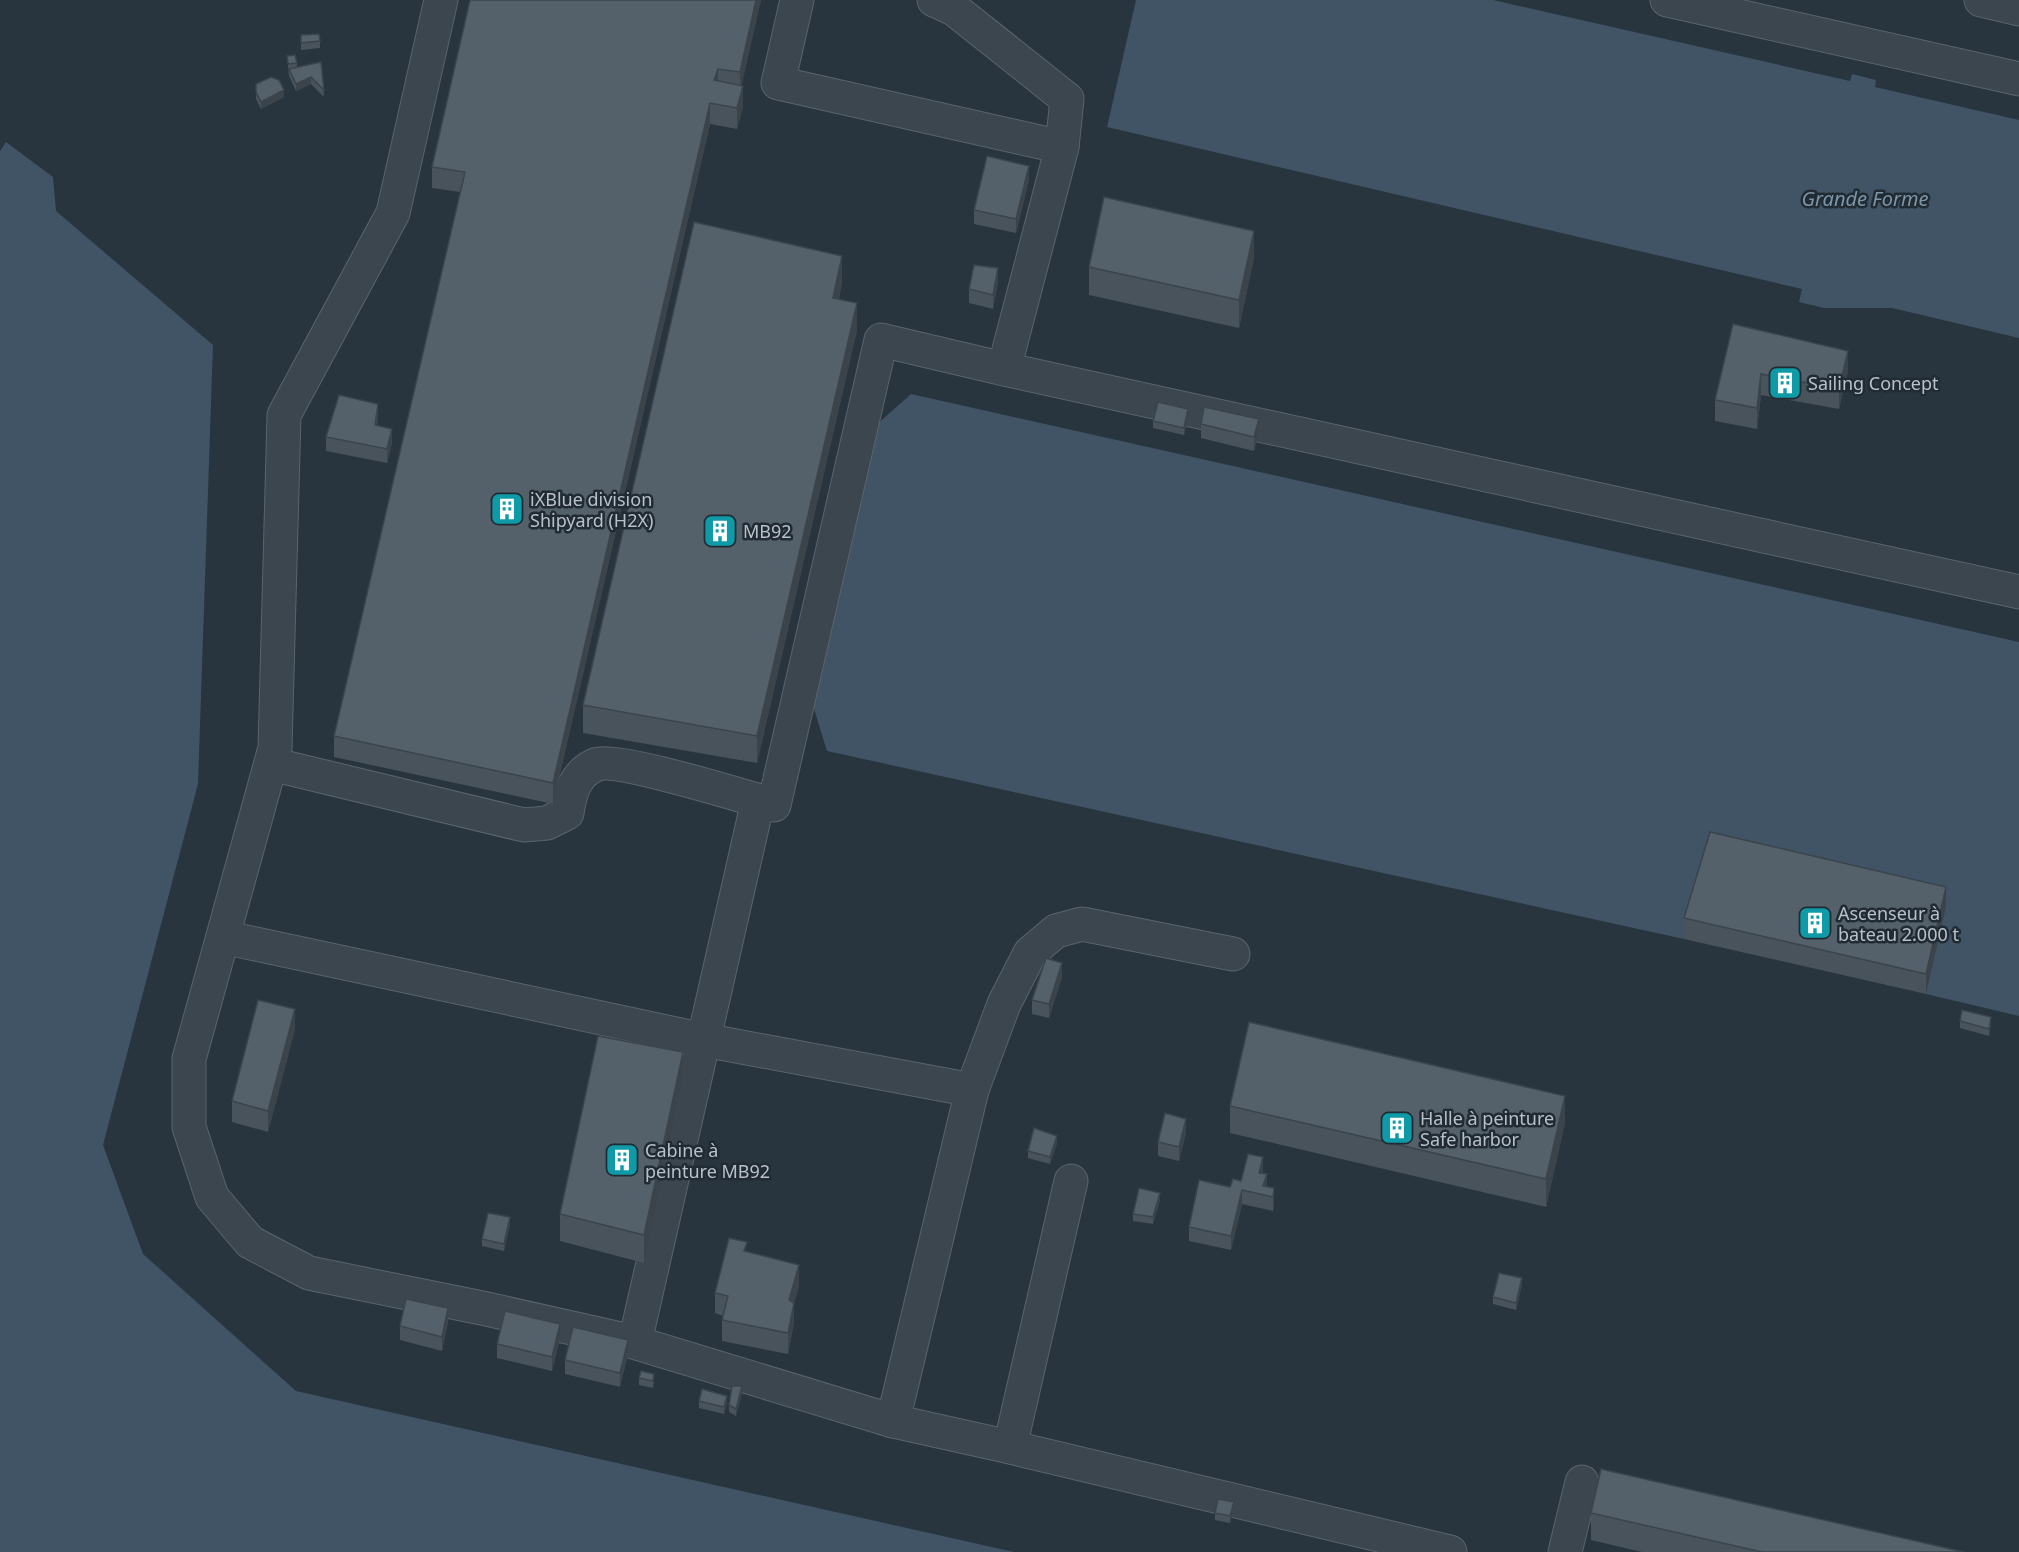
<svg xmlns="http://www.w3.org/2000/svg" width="2019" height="1552" viewBox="0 0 2019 1552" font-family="'Noto Sans',sans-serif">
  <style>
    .water { fill: #405465 }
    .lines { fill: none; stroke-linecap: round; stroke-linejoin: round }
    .minor-casing { stroke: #5a646c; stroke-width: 35 }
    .minor { stroke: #3c464e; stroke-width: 33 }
    .wall { fill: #48535c }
    .shaded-wall { fill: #3b444b }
    .building { fill: #54616b; stroke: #3b444b; stroke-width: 1.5 }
    .labels { text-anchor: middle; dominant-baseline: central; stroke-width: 5; stroke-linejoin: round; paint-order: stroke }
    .poi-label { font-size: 18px; fill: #b8c1c9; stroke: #212b33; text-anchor: start }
    .water-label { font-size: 20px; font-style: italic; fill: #7c95a9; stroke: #212b33 }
  </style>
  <rect width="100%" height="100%" fill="#28343e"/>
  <g class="water">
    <polygon points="1136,0 1493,0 1850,81 1852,74 1876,80 1875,87 2019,120 2019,338 1892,308 1824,308 1799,302 1802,289 1107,127"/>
    <polygon points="6,142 53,177 56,211 213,345 198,784 103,1145 143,1254 296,1391 1014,1552 0,1552 0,151"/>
    <polygon points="911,394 2019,642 2019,1016 1926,994 1710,852 1684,939 827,751 811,699 875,426"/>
  </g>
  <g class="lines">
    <g class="minor-casing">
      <g id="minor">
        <polyline points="441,0 393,213 284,415 275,748 189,1059 189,1127 212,1197 250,1242 309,1273 482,1308 630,1341 893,1421 1010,1447 1450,1552"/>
        <polyline points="797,0 778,83 1062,147 1004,369 2019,592"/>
        <polyline points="934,0 954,9 1067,99 1062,147"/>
        <polyline points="1667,0 2019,79"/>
        <polyline points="1981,0 2019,9"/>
        <path d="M271 764 524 825 547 823 567 813C570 793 575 774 595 765 615 756 745 797 774 805L881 340 1004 369"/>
        <polyline points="223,937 704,1040 972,1090"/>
        <polyline points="635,1342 758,801"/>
        <polyline points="893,1421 972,1090 1004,1004 1030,953 1056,931 1082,924 1233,954"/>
        <polyline points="1010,1447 1071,1181"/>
        <polyline points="1565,1552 1582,1482"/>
      </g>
    </g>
    <use href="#minor" class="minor"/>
  </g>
  <g class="wall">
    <polygon points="470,0 761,0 741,86 743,107 737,129 710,124 553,804 334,757 334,736 460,192 432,188 432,167"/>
    <polygon points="301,35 320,41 320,48 301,50"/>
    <polygon points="287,56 297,63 297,67 321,62 324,97 311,84 296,91 289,76"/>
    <polygon points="256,84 284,97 261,109 256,99"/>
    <polygon points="1029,180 1016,233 974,224 974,210"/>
    <polygon points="1254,258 1239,328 1089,295 1089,267"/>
    <polygon points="998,282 993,309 969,303 969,289"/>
    <polygon points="842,283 839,299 857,330 757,763 583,733 583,705"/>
    <polygon points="1733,324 1848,371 1839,409 1761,395 1757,429 1715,421 1715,400"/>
    <polygon points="1188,416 1184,435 1153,428 1153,421"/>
    <polygon points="378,418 377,426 392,443 387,463 326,451 326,437"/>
    <polygon points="1201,424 1259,433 1254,451 1201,438"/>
    <polygon points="1946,907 1926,994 1684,939 1684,918"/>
    <polygon points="1062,977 1049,1018 1032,1014 1032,1000"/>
    <polygon points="1960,1021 1991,1024 1989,1036 1960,1028"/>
    <polygon points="295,1029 268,1132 232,1122 232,1101"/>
    <polygon points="683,1079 644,1263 560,1241 560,1214"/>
    <polygon points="1230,1106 1565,1123 1546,1207 1230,1133"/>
    <polygon points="1186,1133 1179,1161 1158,1156 1158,1142"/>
    <polygon points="1057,1143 1050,1164 1028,1158 1028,1151"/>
    <polygon points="1263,1171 1262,1173 1267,1187 1274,1188 1274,1202 1273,1211 1242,1204 1231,1250 1189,1241 1189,1227 1241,1181"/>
    <polygon points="1160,1200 1153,1224 1133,1221 1133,1214"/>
    <polygon points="510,1224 504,1251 482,1246 482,1239"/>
    <polygon points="747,1252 799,1286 794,1303 794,1323 788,1354 722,1341 722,1320 723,1316 715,1313 715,1293"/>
    <polygon points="1522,1285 1516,1310 1493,1304 1493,1297"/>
    <polygon points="448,1322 442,1351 400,1340 400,1326"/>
    <polygon points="560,1338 552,1371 497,1358 497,1344"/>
    <polygon points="628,1354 620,1387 565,1374 565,1360"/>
    <polygon points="639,1378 654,1381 653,1388 639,1385"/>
    <polygon points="742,1393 736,1416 729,1412 729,1405"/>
    <polygon points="699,1401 727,1403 724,1414 699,1408"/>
    <polygon points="1234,1509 1230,1523 1215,1520 1215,1513"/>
    <polygon points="1591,1513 1964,1552 1642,1552 1591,1540"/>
  </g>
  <g class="shaded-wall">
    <polygon points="756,0 761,0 740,93 740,72"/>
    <polygon points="718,69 718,90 714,80"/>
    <polygon points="311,77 311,84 296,91 296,84"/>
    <polygon points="743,86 743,107 737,129 737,108"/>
    <polygon points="284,90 284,97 261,109 261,102"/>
    <polygon points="710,103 710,124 553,804 553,783"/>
    <polygon points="1029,166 1029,180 1016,233 1016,219"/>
    <polygon points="1254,231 1254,258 1239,328 1239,300"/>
    <polygon points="842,256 842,283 833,326 833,298"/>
    <polygon points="998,268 998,282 993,309 993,295"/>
    <polygon points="857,303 857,330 757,763 757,736"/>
    <polygon points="1848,351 1848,371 1839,409 1839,389"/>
    <polygon points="1761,374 1761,395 1757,429 1757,408"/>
    <polygon points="378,404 378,418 375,439 375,425"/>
    <polygon points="1188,409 1188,416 1184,435 1184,428"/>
    <polygon points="1259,419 1259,433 1254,451 1254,437"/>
    <polygon points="392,429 392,443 387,463 387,449"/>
    <polygon points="1946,887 1946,907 1926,994 1926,974"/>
    <polygon points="1062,963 1062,977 1049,1018 1049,1004"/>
    <polygon points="295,1009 295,1029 268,1132 268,1111"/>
    <polygon points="1991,1017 1991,1024 1989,1036 1989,1029"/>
    <polygon points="683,1052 683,1079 644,1263 644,1235"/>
    <polygon points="1565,1096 1565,1123 1546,1207 1546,1179"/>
    <polygon points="1186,1119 1186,1133 1179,1161 1179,1147"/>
    <polygon points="1057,1136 1057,1143 1050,1164 1050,1157"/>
    <polygon points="1263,1157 1263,1171 1259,1187 1259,1173"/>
    <polygon points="1267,1174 1267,1188 1263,1186"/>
    <polygon points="1274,1188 1274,1202 1273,1211 1273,1197"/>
    <polygon points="1242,1190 1242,1204 1231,1250 1231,1236"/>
    <polygon points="1160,1193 1160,1200 1153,1224 1153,1217"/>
    <polygon points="510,1217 510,1224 504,1251 504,1244"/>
    <polygon points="799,1265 799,1286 794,1303 794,1323 788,1354 789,1300"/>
    <polygon points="1522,1278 1522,1285 1516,1310 1516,1303"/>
    <polygon points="448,1308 448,1322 442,1351 442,1337"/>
    <polygon points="560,1324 560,1338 552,1371 552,1357"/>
    <polygon points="628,1340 628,1354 620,1387 620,1373"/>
    <polygon points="742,1386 742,1393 736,1416 736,1409"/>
    <polygon points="727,1396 727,1403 724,1414 724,1407"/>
    <polygon points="1234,1502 1234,1509 1230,1523 1230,1516"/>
  </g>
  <g class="building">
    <polygon points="470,0 756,0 740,72 718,69 714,80 743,86 737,108 710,103 553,783 334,736 465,172 432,167"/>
    <polygon points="319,34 320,41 301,43 301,35"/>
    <polygon points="295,55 297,63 288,64 287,56"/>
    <polygon points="321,62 324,90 311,77 296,84 289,69"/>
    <polygon points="271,77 279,80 284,90 261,102 256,92 256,84"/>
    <polygon points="987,156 1029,166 1016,219 974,210"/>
    <polygon points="1104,197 1254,231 1239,300 1089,267"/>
    <polygon points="694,222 842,256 833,298 857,303 757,736 583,705"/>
    <polygon points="974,265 998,268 993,295 969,289"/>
    <polygon points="1733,324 1848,351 1839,389 1761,374 1757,408 1715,400"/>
    <polygon points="339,395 378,404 375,425 392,429 387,449 326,437"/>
    <polygon points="1158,402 1188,409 1184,428 1153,421"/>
    <polygon points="1204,407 1259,419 1254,437 1201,424"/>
    <polygon points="1710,832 1946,887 1926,974 1684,918"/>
    <polygon points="1046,958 1062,963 1049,1004 1032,1000"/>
    <polygon points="258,1000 295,1009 268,1111 232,1101"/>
    <polygon points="1962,1010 1991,1017 1989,1029 1960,1021"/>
    <polygon points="1249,1022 1565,1096 1546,1179 1230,1106"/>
    <polygon points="598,1036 683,1052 644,1235 560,1214"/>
    <polygon points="1165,1113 1186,1119 1179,1147 1158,1142"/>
    <polygon points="1034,1128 1057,1136 1050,1157 1028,1151"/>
    <polygon points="1248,1154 1263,1157 1259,1173 1267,1174 1263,1186 1274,1188 1273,1197 1242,1190 1231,1236 1189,1227 1199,1180 1230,1187 1233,1179 1241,1181"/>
    <polygon points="1139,1188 1160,1193 1153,1217 1133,1214"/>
    <polygon points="488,1213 510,1217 504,1244 482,1239"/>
    <polygon points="729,1238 747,1242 744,1251 799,1265 789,1300 794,1303 788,1333 722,1320 728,1296 715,1293"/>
    <polygon points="1499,1273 1522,1278 1516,1303 1493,1297"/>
    <polygon points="406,1299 448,1308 442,1337 400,1326"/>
    <polygon points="505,1311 560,1324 552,1357 497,1344"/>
    <polygon points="573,1327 628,1340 620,1373 565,1360"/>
    <polygon points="641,1371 654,1374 653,1381 639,1378"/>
    <polygon points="732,1386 742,1386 736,1409 729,1405"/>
    <polygon points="702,1389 727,1396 724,1407 699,1401"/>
    <polygon points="1601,1469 1964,1552 1762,1552 1591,1513"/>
    <polygon points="1218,1499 1234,1502 1230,1516 1215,1513"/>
  </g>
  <defs>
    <g id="building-square" transform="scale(1.725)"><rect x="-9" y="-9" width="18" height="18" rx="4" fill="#0f9aa8" stroke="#212b33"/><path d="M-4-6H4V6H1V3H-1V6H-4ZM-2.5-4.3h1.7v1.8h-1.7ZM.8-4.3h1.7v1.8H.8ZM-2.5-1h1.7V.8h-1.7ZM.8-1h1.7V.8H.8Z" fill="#fff"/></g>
  </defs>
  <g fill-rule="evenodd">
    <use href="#building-square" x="1785" y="383"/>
    <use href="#building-square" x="507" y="509"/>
    <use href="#building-square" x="720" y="531"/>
    <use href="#building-square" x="1815" y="923"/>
    <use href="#building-square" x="1397" y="1128"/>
    <use href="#building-square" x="622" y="1160"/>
  </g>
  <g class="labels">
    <g class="poi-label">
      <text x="1808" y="383">Sailing Concept</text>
      <text x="530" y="499">iXBlue division<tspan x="530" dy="21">Shipyard (H2X)</tspan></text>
      <text x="743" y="531">MB92</text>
      <text x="1838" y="913">Ascenseur à<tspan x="1838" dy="21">bateau 2.000 t</tspan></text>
      <text x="1420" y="1118">Halle à peinture<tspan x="1420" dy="21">Safe harbor</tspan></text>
      <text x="645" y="1150">Cabine à<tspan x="645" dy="21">peinture MB92</tspan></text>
    </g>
    <g class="water-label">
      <text x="1865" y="198">Grande Forme</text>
    </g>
  </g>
</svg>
